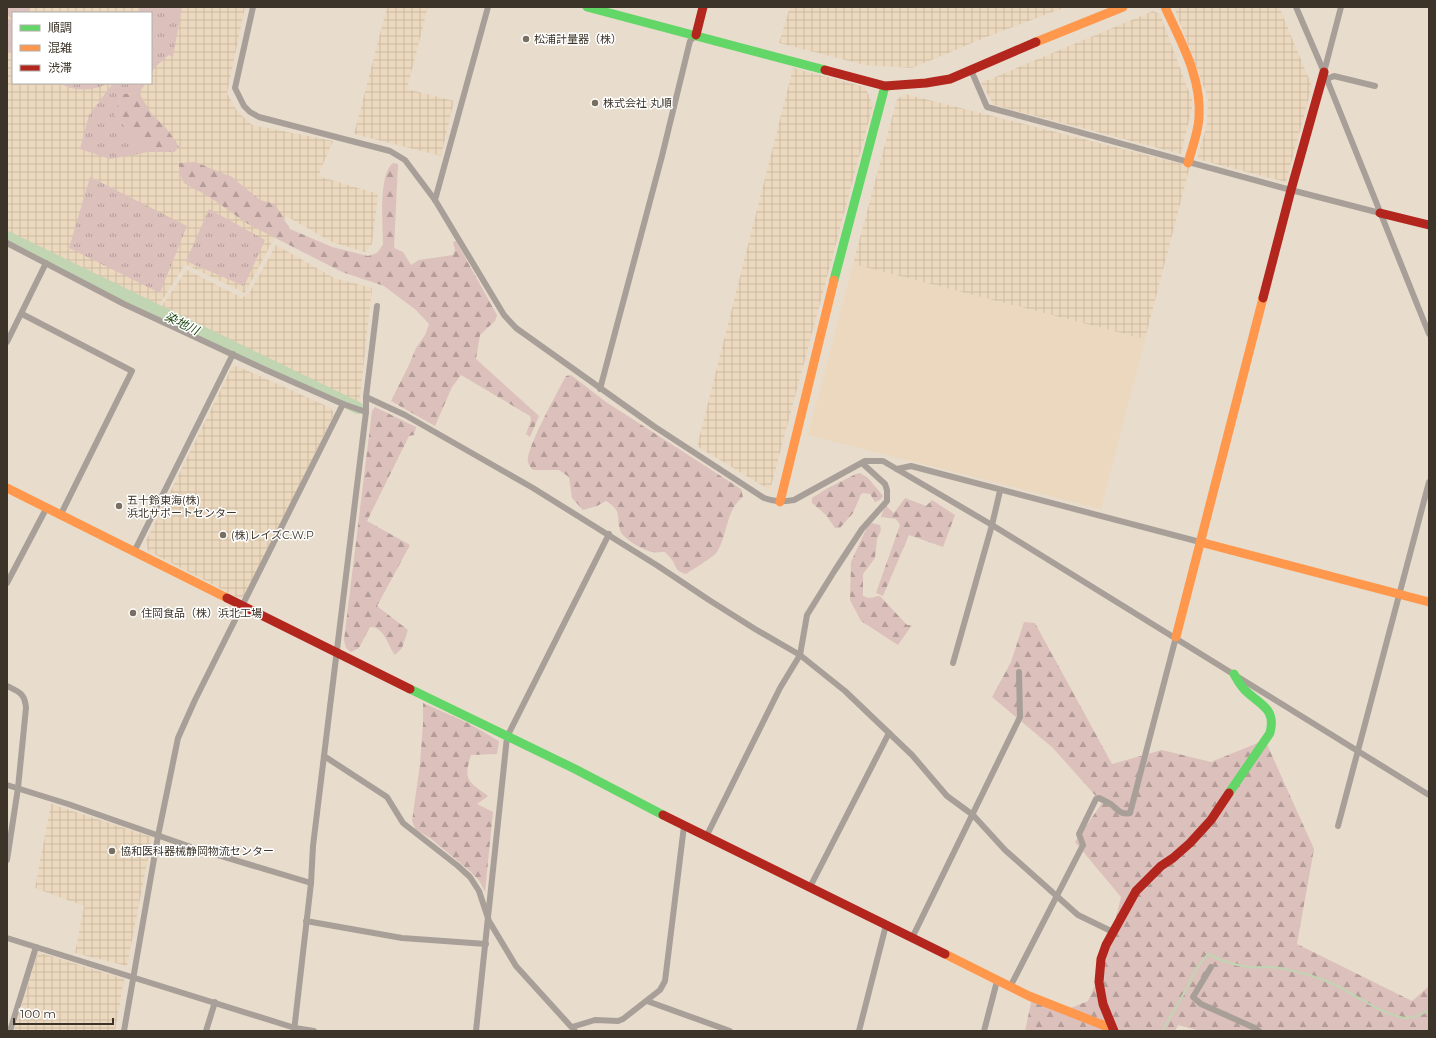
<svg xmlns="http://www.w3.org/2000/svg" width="1436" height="1038" viewBox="0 0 1436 1038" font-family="Montserrat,'Noto Sans JP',sans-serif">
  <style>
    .built { fill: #ecd8be }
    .industrial { fill: url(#industrial-grid); fill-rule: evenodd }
    .grass { fill: url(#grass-tufts) }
    .forest { fill: url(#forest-firs) }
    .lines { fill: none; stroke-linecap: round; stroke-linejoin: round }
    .stream { stroke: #c1d5b2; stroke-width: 2 }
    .river { stroke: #c1d5b2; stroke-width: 12 }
    .street { stroke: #a8a098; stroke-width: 6 }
    .fast { stroke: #63d668; stroke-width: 9 }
    .slow { stroke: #ff974d; stroke-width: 9 }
    .jam { stroke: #b3261e; stroke-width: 9 }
    .poi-dot { fill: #786f62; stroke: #fff; stroke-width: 1.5 }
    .labels { text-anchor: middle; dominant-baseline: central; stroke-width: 3; stroke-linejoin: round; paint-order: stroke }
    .poi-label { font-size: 11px; fill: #3c3429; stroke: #fff; text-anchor: start }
    .water-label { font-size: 12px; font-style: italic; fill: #113e02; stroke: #fff }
  </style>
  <defs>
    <pattern id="industrial-grid" width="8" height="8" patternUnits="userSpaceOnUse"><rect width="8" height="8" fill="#ecd8be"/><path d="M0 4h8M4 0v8" fill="none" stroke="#cbbaa3"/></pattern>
    <pattern id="grass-tufts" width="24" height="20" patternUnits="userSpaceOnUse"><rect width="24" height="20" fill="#dcc0bc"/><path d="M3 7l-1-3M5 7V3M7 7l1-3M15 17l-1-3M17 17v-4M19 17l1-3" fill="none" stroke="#b49d99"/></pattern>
    <pattern id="forest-firs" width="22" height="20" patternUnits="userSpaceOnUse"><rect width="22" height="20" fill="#dcc0bc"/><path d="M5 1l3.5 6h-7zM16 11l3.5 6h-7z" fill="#b49d99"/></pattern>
  </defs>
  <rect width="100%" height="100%" fill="#e8dccc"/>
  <polygon class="built" points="853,264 1145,339 1101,509 808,435"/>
  <g class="industrial">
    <path d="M7 7H245L227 93 237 111 252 125 333 141 318 176 378 194 372 244 365 252 332 242 286 216 245 293 185 264 158 307 7 234ZM13 13H151V83H13Z"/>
    <polygon points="387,7 428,7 407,89 454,101 441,156 354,134"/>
    <polygon points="790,7 1066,7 989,36 912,68 865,65 779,43"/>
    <polygon points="1174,7 1279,7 1312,86 1286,182 1197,159 1207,124 1208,98"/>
    <polygon points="1153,11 1160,14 1193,103 1181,154 994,105 981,83"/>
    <polygon points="793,68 865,87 873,105 770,490 697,446"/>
    <polygon points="905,94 1190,166 1145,339 853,264 897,99"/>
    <polygon points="276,245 334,278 372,288 359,406 159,310 187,270 242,298 250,292"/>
    <polygon points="237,366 331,408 334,414 245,596 239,598 148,551 146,541 232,367"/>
    <polygon points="51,804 152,837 127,966 75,953 84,906 35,888"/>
    <polygon points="38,952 124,979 115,1031 14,1031"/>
  </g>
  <g class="grass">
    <polygon points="139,7 182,7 173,57 169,55 155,67 151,74 151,13 138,13"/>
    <polygon points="7,18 13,23 13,54 7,51"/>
    <path d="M61 83H109C96 90 73 93 61 83Z"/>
    <polygon points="113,83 146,83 139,93 120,94 115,116 149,152 110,159 80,149 89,115"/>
    <polygon points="90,177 187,226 160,293 69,248"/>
    <polygon points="209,209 265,240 244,286 186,261"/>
  </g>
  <g class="forest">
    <polygon points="7,7 30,7 30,13 13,13 13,20 7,15"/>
    <polygon points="139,93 151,113 166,128 175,140 179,147 174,152 149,152 115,116 120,94"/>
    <path d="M195 162 232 177 260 200 275 204 290 229 332 247 368 256 377 253 383 245C383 227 378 174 393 163L398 164 394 248 403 252 411 265 419 260 453 255 455 250 453 242 456 241 497 315 495 321 480 335 476 359 539 416 530 437 526 434 531 420 530 416 461 375 452 387 435 426 391 401 409 365 416 348 425 335 429 324 416 310 384 286 342 272 248 224 211 198 184 183 179 172V163Z"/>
    <path d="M571 375 606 402 741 489 743 497C726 509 728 534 717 552 715 556 692 570 686 574 674 570 678 569 672 560 670 557 667 554 665 552 661 552 656 553 652 552 644 551 622 538 620 530 616 514 622 511 606 501L597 506 583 510 572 498 569 477 559 470H533C531 468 528 464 528 462 525 451 559 389 566 376Z"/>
    <path d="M375 407 416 427 414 435 409 436 367 521 410 545 377 606 408 630 402 648 395 655C388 646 384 626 370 627L359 648 351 652 346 648 344 640 372 411Z"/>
    <polygon points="860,473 868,478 883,496 880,500 875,502 870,494 864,493 861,494 853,513 840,528 835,528 826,515 812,503 812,498 828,488 856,474"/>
    <polygon points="905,498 926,506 932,500 955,515 943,547 909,535 883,596 876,593 900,525 896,519 881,517 885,505 894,513"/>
    <polygon points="872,523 880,525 881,530 877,539 875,558 863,574 863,596 869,598 880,596 907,625 912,625 898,645 861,621 850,600 851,562 867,527"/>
    <polygon points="1024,622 1035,623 1112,764 1162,750 1211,762 1265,740 1314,849 1297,944 1412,1001 1429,986 1429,1031 1200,1031 1178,1025 1175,1031 1025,1031 1032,998 1063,1011 1088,1001 1106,960 1121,897 1075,842 1102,803 1053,748 992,697 1011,662"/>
    <path d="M423 703 468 723 499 741 497 754 471 755C463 781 468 781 488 796L477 804 493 812 485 892 480 882 471 872 430 838 416 830 412 821 420 764 423 724Z"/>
  </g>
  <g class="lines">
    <path class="stream" d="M1162 1031 1187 988 1196 969 1208 954C1221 961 1234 965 1249 967 1259 968 1269 966 1279 968 1296 971 1314 976 1329 982 1353 993 1375 1011 1400 1017 1410 1020 1421 1015 1429 1010"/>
    <polyline class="river" points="7,237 358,408"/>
    <g class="street">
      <path d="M253 7 235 88 244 106 250 112 259 117 390 151 405 160 435 200 504 315 516 328 655 427 764 498C775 502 782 502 794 500L865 461H883L992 525 1429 795"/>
      <polyline points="1296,7 1324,72 1429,334"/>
      <polyline points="971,70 987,107 1291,190 1380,213"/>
      <polyline points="1324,72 1341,7"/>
      <polyline points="1327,79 1334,76 1375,86"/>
      <polyline points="435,200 488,7"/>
      <polyline points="7,243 124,304 266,370 343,404 366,412"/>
      <polyline points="22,314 132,371 61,514"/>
      <polyline points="7,342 46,263"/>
      <polyline points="600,389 662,156 690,41 696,35"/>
      <polyline points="366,397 377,306"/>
      <polyline points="897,469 911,466 1200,542"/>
      <polyline points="134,552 233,354"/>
      <polyline points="7,583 47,507"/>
      <polyline points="953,663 992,525 1000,491"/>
      <path d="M7 686C19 692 25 693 26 708L18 788 7 860"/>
      <polyline points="324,756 387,797 403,823 458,866 470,877 479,891 489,921 516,966 575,1031"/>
      <polyline points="7,785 68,804 191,847 311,883"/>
      <polyline points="1338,826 1429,482"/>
      <polyline points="706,837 780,688 800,655 807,615 835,570 862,529 887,501 887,490 885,484 862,463"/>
      <polyline points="810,887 889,733"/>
      <polyline points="306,921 402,938 486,944"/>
      <polyline points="7,938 295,1028 314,1031"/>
      <polyline points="912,938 1020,717 1019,672"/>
      <polyline points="1211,967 1193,997 1201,1004 1255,1028 1259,1031"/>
      <path d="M1010 987 1083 845 1079 834 1096 799 1099 798C1103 800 1108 802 1112 805 1118 810 1121 815 1130 813L1176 637"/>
      <polyline points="647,1001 730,1031"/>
      <polyline points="572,1027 595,1020 618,1021 623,1019 660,990 665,981 684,826"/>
      <polyline points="10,1031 36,947"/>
      <polyline points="124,1031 158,836 178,738 195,700 343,404"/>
      <polyline points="206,1031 215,1002"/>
      <polyline points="294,1031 311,883 313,846 366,412 366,397 405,415 533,488 658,566 709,600 755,629 800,655 845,691 912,755 947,796 973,815 1005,850 1078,915 1113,932"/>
      <polyline points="476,1031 507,737 609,534"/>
      <polyline points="859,1031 886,925"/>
      <polyline points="984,1031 997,981"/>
    </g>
    <g class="fast">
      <polyline points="587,7 825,70"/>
      <polyline points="834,280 885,86"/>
      <polyline points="410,689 575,769 663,815"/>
      <path d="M1229 793 1270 733C1276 709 1262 706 1247 692 1241 687 1238 681 1234 674"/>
    </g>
    <g class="slow">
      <path d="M1165 7C1181 42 1202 78 1199 118 1198 133 1192 148 1188 163"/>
      <polyline points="1036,42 1123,7"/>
      <polyline points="7,488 227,598"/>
      <polyline points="780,502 834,280"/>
      <polyline points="1200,542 1429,602"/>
      <polyline points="1176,637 1263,298"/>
      <polyline points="945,954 1029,996 1113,1029"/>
    </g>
    <g class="jam">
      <polyline points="696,35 703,7"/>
      <polyline points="825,70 885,86 926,83 950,79 1036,42"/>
      <polyline points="1380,213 1429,225"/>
      <polyline points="1263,298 1291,190 1324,72"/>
      <polyline points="227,598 410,689"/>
      <polyline points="663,815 945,954"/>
      <polyline points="1114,1031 1103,1004 1099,982 1101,959 1106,945 1136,891 1161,866 1173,858 1190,843 1211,820 1229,793"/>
    </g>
  </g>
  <g class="poi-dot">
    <circle cx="526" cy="39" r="4"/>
    <circle cx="595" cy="103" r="4"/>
    <circle cx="119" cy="506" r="4"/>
    <circle cx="223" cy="535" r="4"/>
    <circle cx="133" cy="613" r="4"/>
    <circle cx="112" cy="851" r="4"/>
  </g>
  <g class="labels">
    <g class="poi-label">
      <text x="534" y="39">松浦計量器（株）</text>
      <text x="603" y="103">株式会社 丸順</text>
      <text x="127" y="500">五十鈴東海(株)<tspan x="127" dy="13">浜北サポートセンター</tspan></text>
      <text x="231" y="535">(株)レイズC.W.P</text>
      <text x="141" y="613">住岡食品（株）浜北工場</text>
      <text x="120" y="851">協和医科器械静岡物流センター</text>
    </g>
    <g class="water-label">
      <text transform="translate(182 323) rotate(26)">染地川</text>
    </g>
  </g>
  <rect width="1436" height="1038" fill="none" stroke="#3c3429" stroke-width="16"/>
  <rect x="12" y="12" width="140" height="72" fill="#ffffff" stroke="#b1aea9"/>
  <rect x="20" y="25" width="20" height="6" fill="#63d668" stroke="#b1aea9"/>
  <text x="48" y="32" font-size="12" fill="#3c3429">順調</text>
  <rect x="20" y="45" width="20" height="6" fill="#ff974d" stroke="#b1aea9"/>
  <text x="48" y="52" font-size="12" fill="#3c3429">混雑</text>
  <rect x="20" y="65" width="20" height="6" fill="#b3261e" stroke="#b1aea9"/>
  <text x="48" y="72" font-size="12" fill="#3c3429">渋滞</text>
  <path d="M14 1018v6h99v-6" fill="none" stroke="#3c3429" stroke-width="2"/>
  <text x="20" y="1018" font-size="12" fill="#3c3429" stroke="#ffffff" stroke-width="3" paint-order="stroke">100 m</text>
</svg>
